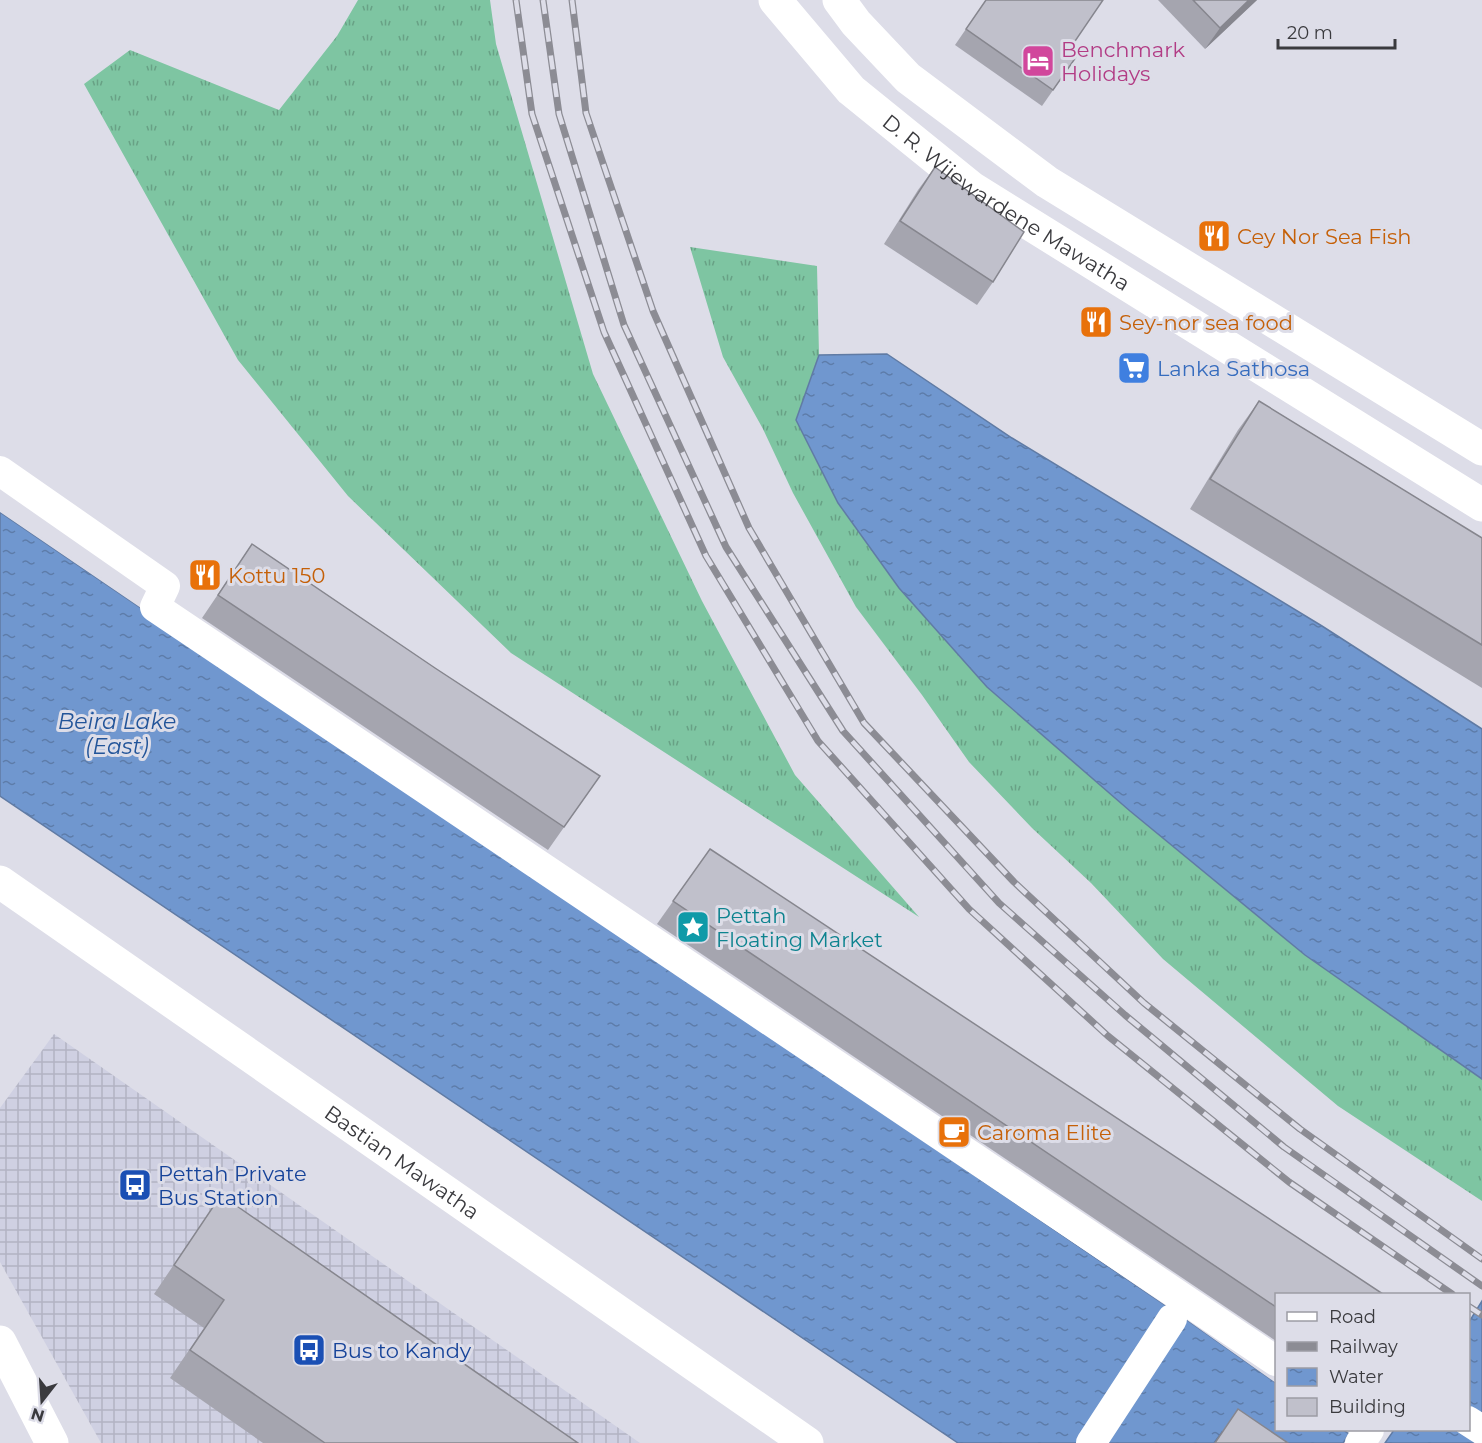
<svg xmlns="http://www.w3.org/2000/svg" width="1482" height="1443" viewBox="0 0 1482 1443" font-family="Montserrat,sans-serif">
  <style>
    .industrial { fill: url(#industrial-grid) }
    .grass { fill: url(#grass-tufts) }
    .water { fill: url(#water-ripples); stroke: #607ba4; stroke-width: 1.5 }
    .pier { fill: #dddde8 }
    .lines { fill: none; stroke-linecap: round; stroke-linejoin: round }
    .pedestrian { stroke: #fff; stroke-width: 30 }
    .tertiary { stroke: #fff; stroke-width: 33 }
    .primary { stroke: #fff; stroke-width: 33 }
    .trunk { stroke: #fff; stroke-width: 33 }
    .rail-casing { stroke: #8c8c94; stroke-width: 7 }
    .rail { stroke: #dddde8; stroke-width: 4.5; stroke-dasharray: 14; stroke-linecap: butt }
    .wall { fill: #a5a5af }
    .shaded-wall { fill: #86868e }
    .building { fill: #c0c0cb; stroke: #86868e; stroke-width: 1.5 }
    .labels { text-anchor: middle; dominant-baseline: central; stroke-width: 6; stroke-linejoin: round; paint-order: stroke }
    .hotel-label { font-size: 21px; fill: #b23c85; stroke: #dddde8; text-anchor: start }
    .street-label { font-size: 21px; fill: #3a3a3e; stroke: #dddde8 }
    .food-label { font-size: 21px; fill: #c56008; stroke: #dddde8; text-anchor: start }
    .shop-label { font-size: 21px; fill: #366cbe; stroke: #dddde8; text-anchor: start }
    .culture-label { font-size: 21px; fill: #0d838f; stroke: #dddde8; text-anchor: start }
    .transit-label { font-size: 21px; fill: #164399; stroke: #dddde8; text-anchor: start }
    .water-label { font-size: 22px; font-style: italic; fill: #225499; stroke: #dddde8 }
  </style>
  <defs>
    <pattern id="industrial-grid" width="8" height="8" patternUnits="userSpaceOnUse" patternTransform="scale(1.5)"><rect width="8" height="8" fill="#cfd0e2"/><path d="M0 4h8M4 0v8" fill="none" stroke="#b2b3c3"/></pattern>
    <pattern id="grass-tufts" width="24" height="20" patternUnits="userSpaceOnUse" patternTransform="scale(1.5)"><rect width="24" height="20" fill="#7ec5a2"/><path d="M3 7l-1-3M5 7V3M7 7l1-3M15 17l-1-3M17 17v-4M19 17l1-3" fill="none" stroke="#68a185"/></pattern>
    <pattern id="water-ripples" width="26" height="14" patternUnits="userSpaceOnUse" patternTransform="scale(1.5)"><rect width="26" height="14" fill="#7097cf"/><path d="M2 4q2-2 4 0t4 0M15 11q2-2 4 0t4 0" fill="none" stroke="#5d7ca9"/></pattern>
  </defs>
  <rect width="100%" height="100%" fill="#dddde8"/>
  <polygon class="industrial" points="54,1034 640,1443 101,1443 0,1262 0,1108"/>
  <g class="grass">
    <polygon points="358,0 490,0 496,44 593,374 702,601 795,775 919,917 511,653 348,496 238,360 84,84 130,50 279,110 337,36"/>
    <polygon points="690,247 817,266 819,355 796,420 838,503 899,588 987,687 1130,811 1305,955 1482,1079 1482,1201 1338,1106 1163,959 1091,883 1032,828 969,762 922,695 856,607 793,493 763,429 723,357"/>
  </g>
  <g class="water">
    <polygon points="887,354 1012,438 1322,626 1482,729 1482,1079 1305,955 1130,811 987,687 899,588 838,503 796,420 819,355"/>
    <polygon points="0,512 1187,1320 1276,1383 1276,1430 1343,1430 1349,1434 1343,1443 1238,1443 1222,1432 1214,1443 958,1443 0,796"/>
    <polygon points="1482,1301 1482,1443 1385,1443 1394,1430 1468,1430 1469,1322"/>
  </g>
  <polygon class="pier" points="0,509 1189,1317 1276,1379 1276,1383 1187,1320 0,512"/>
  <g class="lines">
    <g class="pedestrian">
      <polyline points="0,471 165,586 155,607 1276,1361"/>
      <polyline points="1468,1421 1482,1430"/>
      <polyline points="1091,1443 1172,1319"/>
      <polyline points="1360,1443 1369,1430"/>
    </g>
    <path class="tertiary" id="s1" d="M0 882 807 1443"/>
    <g class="primary">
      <path id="s2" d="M775 0 851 90 972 188 1482 505"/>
      <polyline points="839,0 856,23 908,78 1047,182 1482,449"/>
    </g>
    <polyline class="trunk" points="0,1342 52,1443"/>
    <g class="rail-casing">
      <g id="rail">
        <polyline points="516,0 532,114 604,332 706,556 818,741 969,909 1108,1036 1289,1182 1452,1294"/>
        <polyline points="543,0 559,114 624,325 726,547 843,731 999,903 1125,1015 1284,1147 1482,1286"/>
        <polyline points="572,0 586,113 653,311 749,528 864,723 1014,882 1144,1003 1300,1129 1482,1259"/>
        <polyline points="1468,1306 1482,1315"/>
      </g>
    </g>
    <use href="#rail" class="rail"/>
  </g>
  <g class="wall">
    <polygon points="986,0 1073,44 1081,50 1042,106 955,45"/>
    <polygon points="1158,0 1257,0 1205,49"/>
    <polygon points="935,167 993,282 977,305 884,244 918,190"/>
    <polygon points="1259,401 1482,538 1482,688 1190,509 1238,430"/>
    <polygon points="252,544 435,668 600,776 548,850 202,618"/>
    <polygon points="710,849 1276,1294 1276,1341 657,924"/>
    <polygon points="221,1195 578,1443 263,1443 170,1378 204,1328 154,1294"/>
  </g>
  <polygon class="shaded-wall" points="1249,0 1257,0 1205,49 1220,28"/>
  <g class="building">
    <polygon points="986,0 1103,0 1073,44 1081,50 1053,90 966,29"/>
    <polygon points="1193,0 1249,0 1220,28"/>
    <polygon points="935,167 1024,232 993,282 900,221"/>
    <polygon points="1259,401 1482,538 1482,645 1210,479"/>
    <polygon points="252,544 435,668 600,776 564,827 218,595"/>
    <polygon points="710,849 1383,1294 1276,1294 1276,1307 673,901"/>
    <polygon points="221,1195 578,1443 325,1443 190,1350 224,1300 174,1265"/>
    <polygon points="1238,1409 1288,1443 1215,1443"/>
  </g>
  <defs>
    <g id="hotel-square" transform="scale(1.725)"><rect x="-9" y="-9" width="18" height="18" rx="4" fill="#d1479c" stroke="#dddde8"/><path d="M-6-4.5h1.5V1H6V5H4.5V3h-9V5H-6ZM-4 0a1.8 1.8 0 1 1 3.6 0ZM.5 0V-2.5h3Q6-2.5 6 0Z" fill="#fff"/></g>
    <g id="restaurant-square" transform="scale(1.725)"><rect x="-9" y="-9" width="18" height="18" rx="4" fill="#e8710a" stroke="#dddde8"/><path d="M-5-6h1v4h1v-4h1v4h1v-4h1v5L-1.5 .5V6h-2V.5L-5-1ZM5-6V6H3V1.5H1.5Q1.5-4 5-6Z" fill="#fff"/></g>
    <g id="supermarket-square" transform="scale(1.725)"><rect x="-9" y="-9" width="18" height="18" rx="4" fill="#3f7fe0" stroke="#dddde8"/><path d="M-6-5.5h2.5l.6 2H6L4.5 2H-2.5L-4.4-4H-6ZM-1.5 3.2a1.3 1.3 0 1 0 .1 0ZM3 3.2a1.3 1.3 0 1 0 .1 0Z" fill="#fff"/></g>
    <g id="sight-square" transform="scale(1.725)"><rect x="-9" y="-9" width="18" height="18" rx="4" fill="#0f9aa8" stroke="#dddde8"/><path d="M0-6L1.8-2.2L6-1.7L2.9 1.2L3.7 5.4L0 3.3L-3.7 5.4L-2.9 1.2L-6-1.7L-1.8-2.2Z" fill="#fff"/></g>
    <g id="cafe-square" transform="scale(1.725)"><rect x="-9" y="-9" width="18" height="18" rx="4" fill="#e8710a" stroke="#dddde8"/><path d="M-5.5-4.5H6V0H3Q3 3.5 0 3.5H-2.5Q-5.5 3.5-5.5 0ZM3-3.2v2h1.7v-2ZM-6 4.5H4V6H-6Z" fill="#fff"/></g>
    <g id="bus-square" transform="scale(1.725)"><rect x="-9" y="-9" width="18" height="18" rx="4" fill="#1a4fb4" stroke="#dddde8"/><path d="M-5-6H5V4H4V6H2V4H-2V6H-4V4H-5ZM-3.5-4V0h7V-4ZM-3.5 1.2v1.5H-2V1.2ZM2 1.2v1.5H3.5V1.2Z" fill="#fff"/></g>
  </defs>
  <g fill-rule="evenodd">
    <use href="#hotel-square" x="1038" y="61"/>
    <use href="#restaurant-square" x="1214" y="236"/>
    <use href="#restaurant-square" x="1096" y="322"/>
    <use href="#supermarket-square" x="1134" y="368"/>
    <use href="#restaurant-square" x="205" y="575"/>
    <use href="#sight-square" x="693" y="927"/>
    <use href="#cafe-square" x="954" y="1132"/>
    <use href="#bus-square" x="135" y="1185"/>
    <use href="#bus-square" x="309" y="1350"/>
  </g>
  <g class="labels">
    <g class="hotel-label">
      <text x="1061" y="49">Benchmark<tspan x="1061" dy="24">Holidays</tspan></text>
    </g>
    <g class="street-label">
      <text stroke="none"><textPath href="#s2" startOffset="310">D. R. Wijewardene Mawatha</textPath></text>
      <text stroke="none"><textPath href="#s1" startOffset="490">Bastian Mawatha</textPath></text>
    </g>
    <g class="food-label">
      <text x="1237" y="236">Cey Nor Sea Fish</text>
      <text x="1119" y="322">Sey-nor sea food</text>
      <text x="228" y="575">Kottu 150</text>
      <text x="977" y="1132">Caroma Elite</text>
    </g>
    <g class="shop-label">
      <text x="1157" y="368">Lanka Sathosa</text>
    </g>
    <g class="culture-label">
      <text x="716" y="915">Pettah<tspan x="716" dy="24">Floating Market</tspan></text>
    </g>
    <g class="transit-label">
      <text x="158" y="1173">Pettah Private<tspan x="158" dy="24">Bus Station</tspan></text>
      <text x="332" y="1350">Bus to Kandy</text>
    </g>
    <g class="water-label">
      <text x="117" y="721">Beira Lake<tspan x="117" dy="25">(East)</tspan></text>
    </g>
  </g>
  <rect x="1275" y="1293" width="195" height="138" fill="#dddde8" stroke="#9c9ca4" stroke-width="1.5"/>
  <rect x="1287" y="1312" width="30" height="9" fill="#ffffff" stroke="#9c9ca4" stroke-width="1.5"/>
  <text x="1329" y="1323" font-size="18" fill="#3a3a3e">Road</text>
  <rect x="1287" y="1342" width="30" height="9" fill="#8c8c94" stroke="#9c9ca4" stroke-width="1.5"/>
  <text x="1329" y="1353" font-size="18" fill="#3a3a3e">Railway</text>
  <rect x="1287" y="1368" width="30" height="18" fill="url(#water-ripples)" stroke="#9c9ca4" stroke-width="1.5"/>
  <text x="1329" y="1383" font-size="18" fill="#3a3a3e">Water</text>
  <rect x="1287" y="1398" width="30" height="18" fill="#c0c0cb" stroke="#9c9ca4" stroke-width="1.5"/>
  <text x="1329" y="1413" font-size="18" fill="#3a3a3e">Building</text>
  <g transform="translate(42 1401) rotate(197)" stroke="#dddde8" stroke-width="4.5" paint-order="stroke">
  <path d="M0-4.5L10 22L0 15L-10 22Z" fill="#3a3a3e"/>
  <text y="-9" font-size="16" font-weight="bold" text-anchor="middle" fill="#3a3a3e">N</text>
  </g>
  <path d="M1278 39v9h117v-9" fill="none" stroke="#3a3a3e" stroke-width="3"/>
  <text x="1287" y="39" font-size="18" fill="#3a3a3e" stroke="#dddde8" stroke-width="4.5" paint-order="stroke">20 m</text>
</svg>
